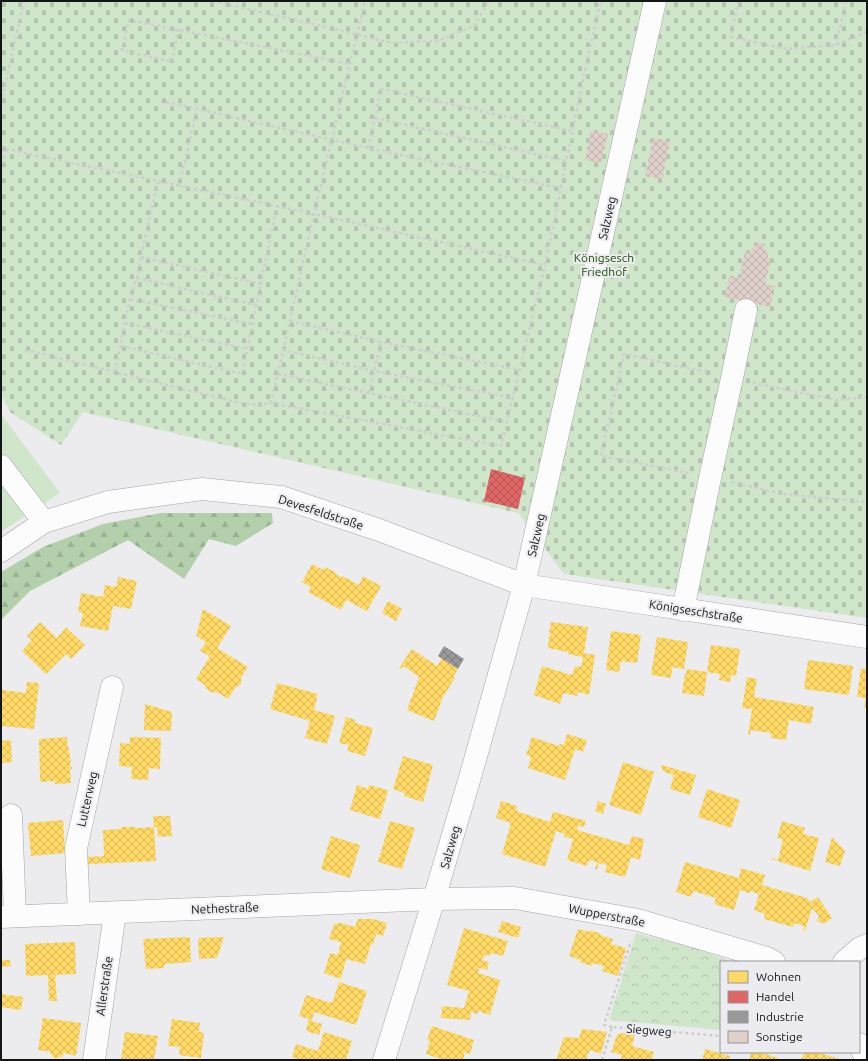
<svg xmlns="http://www.w3.org/2000/svg" width="868" height="1061" viewBox="0 0 868 1061" font-family="Ubuntu,sans-serif">
  <style>
    .forest { fill: url(#forest-firs) }
    .cemetery { fill: url(#cemetery-stones) }
    .park { fill: url(#park-crowns) }
    .pitch { fill: #d0e6cb }
    .homes { fill: url(#homes-cross-hatch) }
    .shops { fill: url(#shops-cross-hatch) }
    .industry { fill: url(#industry-cross-hatch) }
    .building { fill: url(#building-cross-hatch) }
    .lines { fill: none; stroke-linecap: round; stroke-linejoin: round }
    .minor-casing { stroke: #a4a4a6; stroke-width: 23 }
    .path { stroke: #cdcdcd; stroke-width: 2.5; stroke-dasharray: 3 3; stroke-linecap: butt }
    .minor { stroke: #fcfcfd; stroke-width: 22 }
    .labels { text-anchor: middle; dominant-baseline: central; stroke-width: 4; stroke-linejoin: round; paint-order: stroke }
    .street-label { font-size: 12px; fill: #141516; stroke: #ebebf0 }
    .park-label { font-size: 12px; fill: #1d4e0b; stroke: #ebebf0 }
  </style>
  <defs>
    <pattern id="forest-firs" width="22" height="20" patternUnits="userSpaceOnUse"><rect width="22" height="20" fill="#b3cfac"/><path d="M5 1l3.5 6h-7zM16 11l3.5 6h-7z" fill="#99b193"/></pattern>
    <pattern id="cemetery-stones" width="16" height="16" patternUnits="userSpaceOnUse"><rect width="16" height="16" fill="#d0e6cb"/><path d="M2 7V4a2 2 0 0 1 4 0v3zM10 15v-3a2 2 0 0 1 4 0v3z" fill="#b2c4ae"/></pattern>
    <pattern id="park-crowns" width="20" height="18" patternUnits="userSpaceOnUse"><rect width="20" height="18" fill="#d0e6cb"/><path d="M2 6a3 3 0 1 1 6 0M12 15a3 3 0 1 1 6 0" fill="none" stroke="#b2c4ae"/></pattern>
    <pattern id="homes-cross-hatch" width="8" height="8" patternUnits="userSpaceOnUse"><rect width="8" height="8" fill="#ffd966"/><path d="M0 0l8 8M0 8l8-8" fill="none" stroke="#dab958"/></pattern>
    <pattern id="shops-cross-hatch" width="8" height="8" patternUnits="userSpaceOnUse"><rect width="8" height="8" fill="#e06666"/><path d="M0 0l8 8M0 8l8-8" fill="none" stroke="#b45353"/></pattern>
    <pattern id="industry-cross-hatch" width="8" height="8" patternUnits="userSpaceOnUse"><rect width="8" height="8" fill="#999"/><path d="M0 0l8 8M0 8l8-8" fill="none" stroke="#7c7c7c"/></pattern>
    <pattern id="building-cross-hatch" width="8" height="8" patternUnits="userSpaceOnUse"><rect width="8" height="8" fill="#dfd0ca"/><path d="M0 0l8 8M0 8l8-8" fill="none" stroke="#beb2ad"/></pattern>
  </defs>
  <rect width="100%" height="100%" fill="#ececef"/>
  <polygon class="forest" points="161,513 272,513 273,523 236,546 209,539 184,579 128,540 30,591 1,620 1,572 43,547 103,524"/>
  <polygon class="cemetery" points="1,1 867,1 867,618 564,574 518,513 83,412 61,445 10,412 1,394"/>
  <polygon class="park" points="636,933 698,949 732,962 721,962 721,1030 609,1020"/>
  <polygon class="pitch" points="1,414 60,493 1,532"/>
  <g class="homes">
    <polygon points="312,564 323,570 325,567 335,572 336,574 341,577 342,576 359,585 363,576 381,586 367,611 346,600 341,610 308,592 311,587 302,582"/>
    <polygon points="118,577 137,581 131,609 113,606 108,631 80,626 83,613 78,612 81,593 103,597 105,585 116,587"/>
    <polygon points="388,601 402,609 396,621 382,613"/>
    <polygon points="203,609 231,626 217,648 248,667 241,678 241,684 235,688 228,699 219,693 210,692 206,688 205,685 196,679 210,656 200,651 206,642 196,636"/>
    <polygon points="40,622 57,638 66,627 85,645 71,659 66,654 46,674 22,651 32,640 27,636"/>
    <polygon points="551,622 588,627 584,653 595,655 589,695 578,692 577,696 563,693 560,704 534,695 542,666 572,675 575,666 581,667 583,657 568,654 568,652 548,648 549,636 551,634 548,631 550,629"/>
    <polygon points="611,631 641,635 637,663 621,661 619,672 606,670"/>
    <polygon points="657,637 688,642 684,669 672,667 671,678 651,675"/>
    <polygon points="711,645 740,649 736,676 731,675 730,682 719,680 720,674 707,672"/>
    <polygon points="412,649 437,666 442,658 458,669 453,677 455,678 443,697 434,721 407,710 419,677 404,666 401,669 399,668"/>
    <polygon points="808,660 853,666 849,695 804,689"/>
    <polygon points="861,668 867,669 867,708 864,708 866,698 857,697"/>
    <polygon points="687,669 707,672 704,696 682,693 685,674 686,674"/>
    <polygon points="747,677 757,679 754,697 814,707 811,724 789,720 786,740 771,738 771,733 751,730 750,735 748,735 752,709 742,708"/>
    <polygon points="27,682 39,683 34,729 1,726 2,690 26,693"/>
    <polygon points="277,683 318,694 314,710 335,716 327,744 305,738 310,721 270,709"/>
    <polygon points="145,704 172,712 171,731 144,730"/>
    <polygon points="346,717 356,720 355,723 373,728 365,756 347,751 349,745 339,743"/>
    <polygon points="567,734 587,740 583,752 575,749 565,780 528,768 531,757 526,755 532,737 559,746 560,744 564,745"/>
    <polygon points="67,737 68,748 69,748 70,760 71,760 71,762 70,762 70,767 72,767 72,769 70,769 71,783 55,784 55,781 40,782 39,739"/>
    <polygon points="130,737 161,738 160,769 149,768 148,780 131,779 132,767 119,766 120,743 130,744"/>
    <polygon points="11,740 12,762 1,763 1,741"/>
    <polygon points="403,756 433,765 423,802 404,796 405,793 393,789"/>
    <polygon points="623,762 654,772 641,815 609,805"/>
    <polygon points="662,765 696,775 690,795 670,789 674,775 664,772 661,767"/>
    <polygon points="357,785 368,789 369,785 388,790 380,819 350,810"/>
    <polygon points="707,789 740,800 731,828 698,817"/>
    <polygon points="501,801 517,806 516,811 550,822 553,812 586,821 584,827 578,826 577,830 629,845 632,836 644,839 640,860 631,857 625,877 605,872 607,865 599,863 597,869 595,869 597,862 589,860 587,866 567,860 573,839 564,837 565,834 556,831 545,867 502,854 511,823 496,818"/>
    <polygon points="598,801 606,804 603,814 595,811"/>
    <polygon points="153,816 170,816 172,836 158,837 157,827 154,827"/>
    <polygon points="63,820 65,853 31,856 28,823"/>
    <polygon points="390,821 415,828 402,869 378,862"/>
    <polygon points="782,821 805,828 803,834 819,838 810,871 771,859 772,858 778,860 783,839 777,838"/>
    <polygon points="121,827 136,827 136,828 154,827 156,861 88,864 88,857 104,856 103,830 121,829"/>
    <polygon points="331,836 360,845 350,878 321,869"/>
    <polygon points="832,837 845,851 840,866 825,862"/>
    <polygon points="685,862 739,878 741,868 765,875 762,885 807,898 810,902 818,897 832,918 824,924 817,921 819,916 813,909 812,908 805,931 803,930 804,926 794,923 793,927 764,919 765,914 754,910 759,894 750,891 749,893 740,890 734,910 714,904 716,898 693,891 691,897 676,892"/>
    <polygon points="358,919 373,919 387,923 383,936 376,934 373,944 371,944 365,964 346,959 341,979 324,973 330,953 338,955 341,942 329,939 334,924 341,923 355,927"/>
    <polygon points="502,921 521,927 518,938 498,932"/>
    <polygon points="464,928 508,941 503,956 491,953 490,956 484,955 482,960 489,962 487,970 479,968 478,973 500,980 490,1015 478,1011 478,1014 471,1012 470,1020 441,1018 442,1006 464,1008 469,991 447,985"/>
    <polygon points="578,929 590,932 590,930 601,934 600,935 613,939 611,944 626,948 618,976 602,971 604,966 593,963 592,966 580,962 581,960 569,956"/>
    <polygon points="190,937 191,962 164,964 164,968 146,969 143,939"/>
    <polygon points="224,937 217,958 199,959 198,938"/>
    <polygon points="75,942 76,974 55,975 57,1001 49,1001 48,975 26,976 25,944"/>
    <polygon points="1,960 10,960 11,966 1,967"/>
    <polygon points="339,982 367,991 356,1025 314,1012 312,1021 322,1024 319,1035 306,1031 309,1019 299,1016 306,995 332,1003"/>
    <polygon points="1,994 23,997 21,1010 1,1007"/>
    <polygon points="43,1018 81,1023 76,1056 64,1053 62,1057 55,1058 52,1056 50,1052 38,1050"/>
    <polygon points="172,1019 200,1023 199,1032 204,1033 201,1058 179,1055 180,1047 168,1046"/>
    <polygon points="432,1026 474,1040 470,1054 465,1052 463,1060 444,1060 426,1054 430,1041 427,1040"/>
    <polygon points="582,1029 607,1032 601,1054 590,1050 587,1055 587,1060 556,1060 564,1037 579,1038"/>
    <polygon points="125,1032 158,1036 154,1060 121,1060"/>
    <polygon points="324,1032 352,1041 346,1060 302,1060 292,1057 296,1044 318,1051"/>
    <polygon points="621,1033 635,1034 632,1046 654,1052 652,1060 620,1060 622,1055 611,1052 617,1035"/>
    <polygon points="705,1049 730,1056 729,1060 702,1060"/>
    <polygon points="751,1052 760,1052 778,1058 777,1060 749,1060"/>
    <polygon points="804,1052 816,1052 843,1060 801,1060"/>
  </g>
  <polygon class="shops" points="491,469 525,478 518,509 484,501"/>
  <polygon class="industry" points="444,646 464,659 458,669 438,656"/>
  <g class="building">
    <polygon points="591,130 608,134 601,163 585,160"/>
    <polygon points="653,138 670,141 662,180 645,176"/>
    <polygon points="755,242 765,244 764,248 767,251 768,258 771,258 765,284 775,286 770,307 725,297 730,275 739,278 745,252 748,253 754,247"/>
  </g>
  <g class="lines">
    <g class="minor-casing">
      <g id="minor">
        <polyline points="1,466 44,522"/>
        <polyline points="1,551 44,522 108,502 202,489 281,497 379,530 524,585 867,637"/>
        <polyline points="683,610 710,478 732,378 746,310"/>
        <polyline points="11,815 15,916"/>
        <polyline points="79,914 76,848 112,687"/>
        <polyline points="1,917 434,899 515,898 638,920 767,958 774,962"/>
        <polyline points="844,962 860,948 867,945"/>
        <polyline points="859,1044 867,1060"/>
        <polyline points="94,1060 115,913"/>
        <polyline points="384,1060 434,899 473,767 524,585 655,1"/>
      </g>
    </g>
    <g class="path">
      <polyline points="212,1 296,20 392,43 437,41 474,26 489,1"/>
      <polyline points="738,1 731,37 786,49 836,45 867,32"/>
      <polyline points="178,29 172,62 122,50 129,20 350,64"/>
      <polyline points="836,45 846,1"/>
      <polyline points="166,102 368,148 560,188"/>
      <polyline points="1,103 24,1"/>
      <polyline points="375,118 566,161"/>
      <polyline points="1,147 6,149 1,169"/>
      <polyline points="368,148 381,89 572,131"/>
      <polyline points="6,149 314,214 545,265 588,56 601,1"/>
      <polyline points="179,186 197,109"/>
      <polyline points="141,257 261,284"/>
      <polyline points="137,278 256,305"/>
      <polyline points="130,299 252,324"/>
      <polyline points="290,321 381,342 520,370"/>
      <polyline points="125,323 247,349"/>
      <polyline points="121,346 242,374 277,206"/>
      <polyline points="25,350 240,403 258,405 270,403 501,446 545,265"/>
      <polyline points="283,350 374,371 513,398"/>
      <polyline points="115,372 130,299 137,278 141,257 158,181"/>
      <polyline points="278,374 507,422"/>
      <polyline points="753,383 837,400 867,397"/>
      <polyline points="369,393 381,342"/>
      <polyline points="270,403 278,374 314,214 365,1"/>
      <polyline points="689,473 601,456 624,354 711,373"/>
      <polyline points="731,482 784,494 867,502"/>
      <polyline points="612,1027 604,1025 631,941"/>
      <polyline points="602,1060 612,1027 721,1036"/>
    </g>
    <use href="#minor" class="minor"/>
  </g>
  <g class="labels">
    <g class="street-label">
      <text transform="translate(607 218) rotate(-77)">Salzweg</text>
      <text transform="translate(321 512) rotate(18)">Devesfeldstraße</text>
      <text transform="translate(536 535) rotate(-77)">Salzweg</text>
      <text transform="translate(696 611) rotate(9)">Königseschstraße</text>
      <text transform="translate(87 799) rotate(-77)">Lutterweg</text>
      <text transform="translate(450 847) rotate(-74)">Salzweg</text>
      <text transform="translate(225 908) rotate(-2)">Nethestraße</text>
      <text transform="translate(607 915) rotate(11)">Wupperstraße</text>
      <text transform="translate(104 986) rotate(-82)">Allerstraße</text>
      <text transform="translate(649 1030) rotate(5)">Siegweg</text>
    </g>
    <g class="park-label">
      <text x="604" y="257">Königsesch<tspan x="604" dy="14">Friedhof</tspan></text>
    </g>
  </g>
  <rect width="868" height="1061" fill="none" stroke="#141516" stroke-width="4"/>
  <rect x="720" y="961" width="140" height="92" fill="#ebebf0" stroke="#959599"/>
  <rect x="728" y="971" width="20" height="12" fill="#ffd966" stroke="#959599"/>
  <text x="756" y="981" font-size="12" fill="#141516">Wohnen</text>
  <rect x="728" y="991" width="20" height="12" fill="#e06666" stroke="#959599"/>
  <text x="756" y="1001" font-size="12" fill="#141516">Handel</text>
  <rect x="728" y="1011" width="20" height="12" fill="#999999" stroke="#959599"/>
  <text x="756" y="1021" font-size="12" fill="#141516">Industrie</text>
  <rect x="728" y="1031" width="20" height="12" fill="#dfd0ca" stroke="#959599"/>
  <text x="756" y="1041" font-size="12" fill="#141516">Sonstige</text>
</svg>
